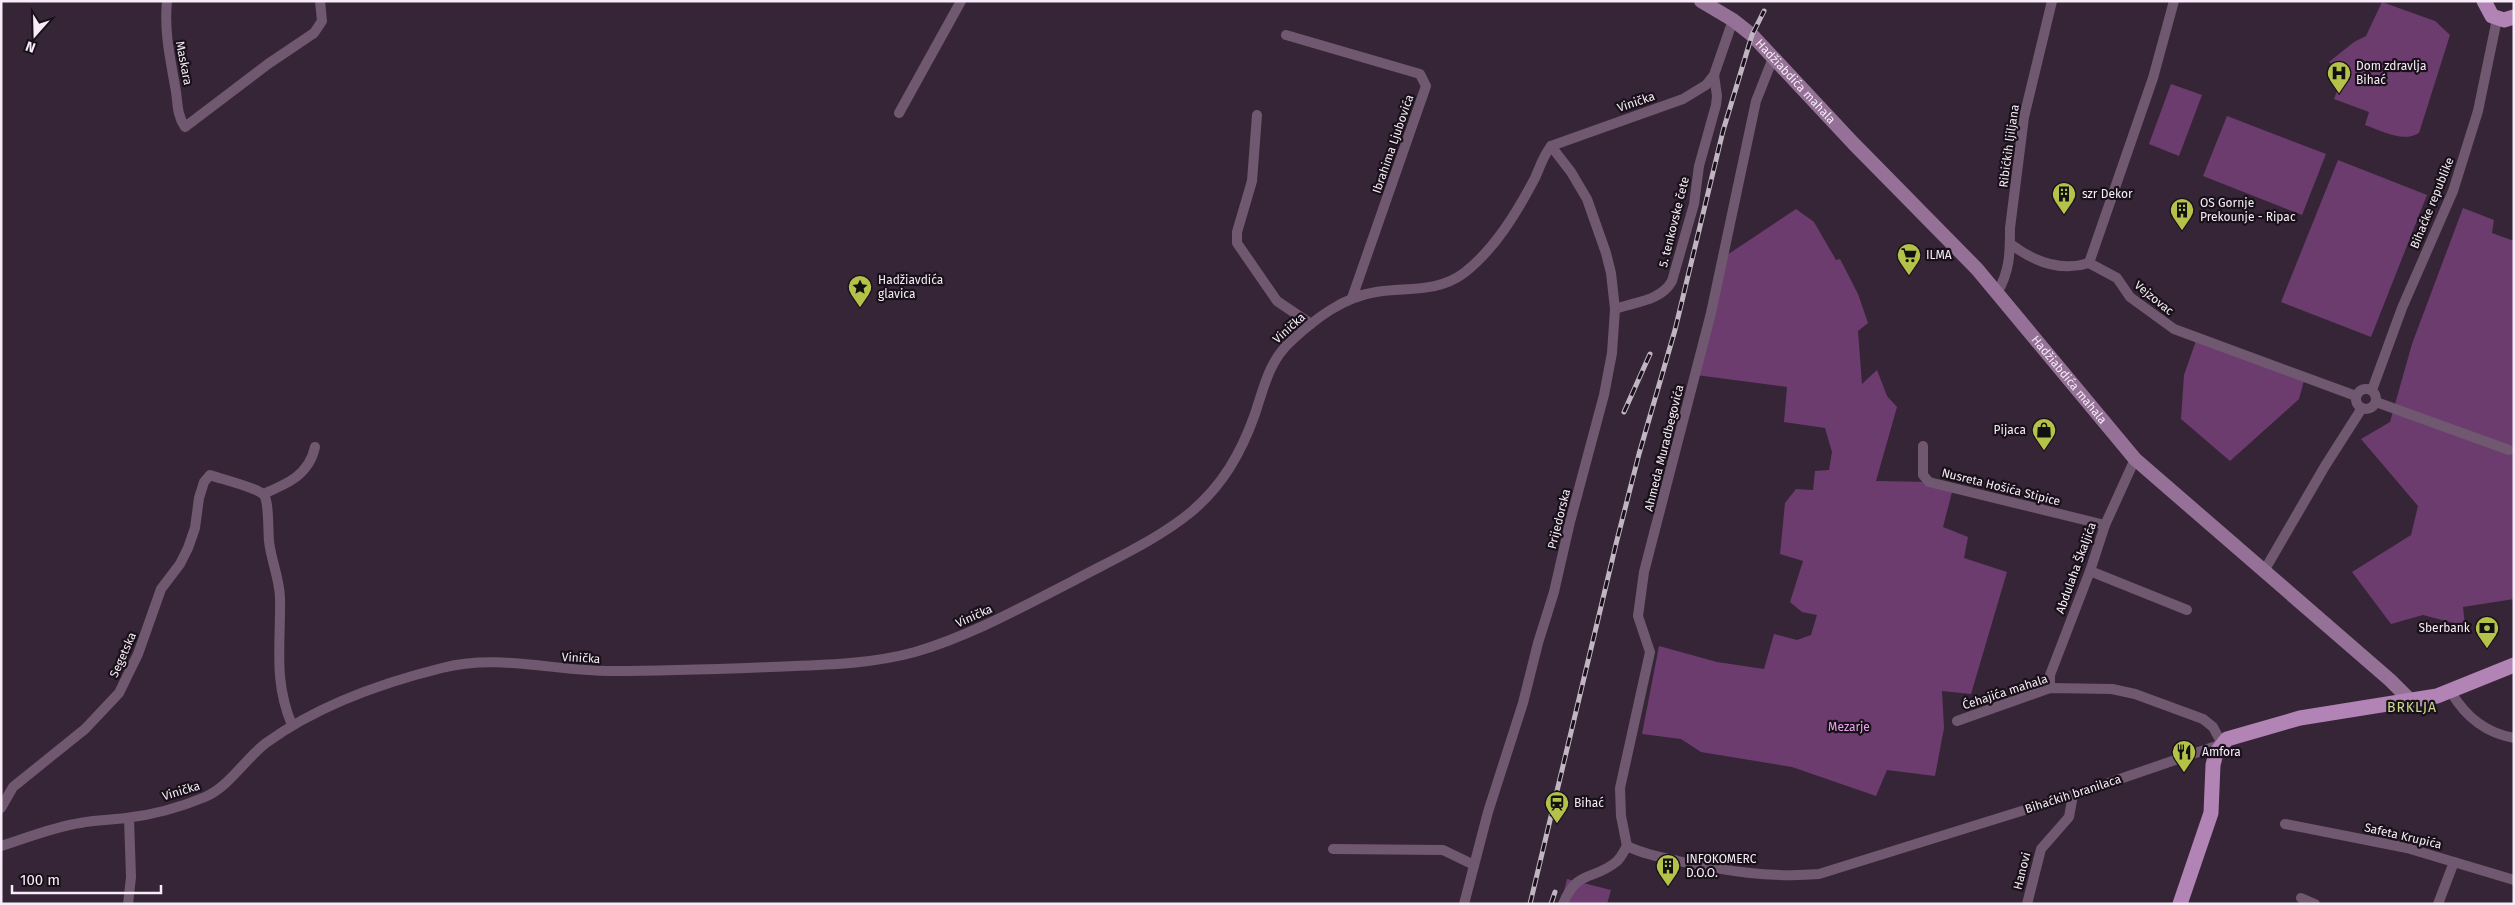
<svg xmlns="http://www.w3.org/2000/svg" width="2515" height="905" viewBox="0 0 2515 905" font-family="'Fira Sans',sans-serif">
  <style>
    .green { fill: #6c3c6f }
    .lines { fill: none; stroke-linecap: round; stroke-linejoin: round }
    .street { stroke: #705870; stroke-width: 10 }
    .secondary { stroke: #957197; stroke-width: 14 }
    .primary { stroke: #b283b5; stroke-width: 15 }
    .rail-casing { stroke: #c2b5c3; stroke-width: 5 }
    .rail { stroke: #191119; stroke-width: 3; stroke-dasharray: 9; stroke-linecap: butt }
    .labels { text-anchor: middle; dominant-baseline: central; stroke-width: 4.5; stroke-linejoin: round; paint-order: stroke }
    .street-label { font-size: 12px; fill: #f7ecf8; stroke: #191119 }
    .poi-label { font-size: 12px; fill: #f7ecf8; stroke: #191119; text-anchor: start }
    .park-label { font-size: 12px; fill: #eca1f0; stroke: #191119 }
    .neighbourhood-label { font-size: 14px; letter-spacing: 1px; fill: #ced98c; stroke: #191119 }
  </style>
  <rect width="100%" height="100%" fill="#362537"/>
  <g class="green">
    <path d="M2382 2 2435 21 2450 35 2419 133C2402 143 2383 131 2365 125L2369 112 2334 99 2344 72 2329 62 2354 42 2366 36Z"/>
    <polygon points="2171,84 2202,95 2179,156 2149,144"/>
    <polygon points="2227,116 2326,154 2302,215 2203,176"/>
    <polygon points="2338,160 2427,195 2371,337 2281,302"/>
    <polygon points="2463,208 2494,220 2492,233 2514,241 2514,599 2463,607 2465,626 2423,615 2391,624 2352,572 2411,535 2418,506 2361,439 2390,422 2412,344"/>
    <polygon points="1796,209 1814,222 1836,260 1840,259 1858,294 1868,323 1858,331 1862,384 1877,370 1887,396 1897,407 1876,481 1929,482 1953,488 1943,527 1968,537 1964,558 2007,572 1971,694 1942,691 1944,728 1935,776 1887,770 1876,796 1792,767 1701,752 1681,739 1642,734 1659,646 1717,662 1764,669 1774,634 1797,640 1811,635 1817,615 1802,612 1790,602 1803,561 1780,554 1785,503 1796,489 1813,490 1815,471 1829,470 1832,452 1825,428 1784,422 1787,387 1696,375 1724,257"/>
    <polygon points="2198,335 2305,377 2299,399 2230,461 2181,419 2184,375"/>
    <polygon points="1567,879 1611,890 1607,904 1561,904"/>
  </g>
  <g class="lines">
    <g class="street">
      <path d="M167 1C164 31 170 57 175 86 178 100 176 114 185 127L268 64 314 33 322 21 320 1"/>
      <polyline points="1286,35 1420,74 1426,86 1352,298"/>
      <polyline points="899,113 961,1"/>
      <polyline points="1257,115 1252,181 1237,232 1237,243 1277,301 1311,324"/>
      <path d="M2012 245C2035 262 2061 272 2089 263"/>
      <polyline points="2089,263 2117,278 2130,297 2174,329 2356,396"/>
      <polyline points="2089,263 2153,78 2174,1"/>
      <path d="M1997 293C2010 271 2010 253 2010 228L2024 117 2052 1"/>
      <path d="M1615 309C1634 302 1661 301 1672 281L1694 204 1699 166 1716 105 1717 96 1714 75"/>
      <circle cx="2366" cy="399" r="10"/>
      <polyline points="2372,390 2402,308 2453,191 2478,111 2497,19"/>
      <polyline points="2376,402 2509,450"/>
      <polyline points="1923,446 1923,475 1929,482 2105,525"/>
      <path d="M263 494C287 484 309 475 315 447"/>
      <polyline points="2090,571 2187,610"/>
      <polyline points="2264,571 2325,466 2362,408"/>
      <polyline points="2050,688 2050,675 2090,571 2105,525 2135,459"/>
      <path d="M2451 692C2465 716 2486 733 2514 738"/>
      <path d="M1 808 13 787 85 729 119 693 138 654 161 589 180 564 188 548 195 528 199 498 204 482 210 475C221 479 258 488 264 495 269 502 268 531 269 541 271 560 279 577 280 597 281 644 273 680 292 725"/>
      <polyline points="2285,824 2407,848 2514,880"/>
      <path d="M1 846C27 838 53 827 80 823 95 820 111 820 126 818 152 815 181 807 205 797 229 787 245 759 266 743 317 706 381 683 442 668 498 653 557 672 614 671 666 671 718 669 770 667 818 665 868 665 915 652 970 636 1022 607 1073 581 1112 560 1157 540 1191 512 1223 485 1241 453 1255 414 1264 387 1269 361 1291 341 1315 319 1343 297 1376 292 1407 287 1437 293 1464 273 1495 249 1517 212 1535 178 1540 167 1543 156 1551 146L1683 99 1706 85 1714 75 1733 20"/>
      <path d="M1627 846C1642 854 1661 857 1678 861 1725 871 1770 878 1819 874L2073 795 2222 744 2213 727 2203 719 2135 694 2112 689 2050 688 1957 721"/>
      <polyline points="1627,846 1621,816 1620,788 1650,652 1638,616 1644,572 1711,313 1756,101 1773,58"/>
      <polyline points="1333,849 1443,850 1474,865"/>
      <polyline points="2301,898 2315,904"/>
      <polyline points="128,904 131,877 129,818"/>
      <polyline points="1464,904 1488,812 1523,703 1538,643 1554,592 1570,522 1604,395 1612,353 1615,309 1611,273 1606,253 1587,199 1571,172 1551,146"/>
      <path d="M1563 904C1577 869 1593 881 1616 862 1621 858 1624 851 1627 846"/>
      <polyline points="2027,904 2041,849 2069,817 2073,795"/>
      <polyline points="2438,904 2454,862"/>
    </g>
    <path class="secondary" id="s1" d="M1701 1 1733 20 1752 35 1853 143 1977 269 2135 459 2390 680 2410 700"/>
    <g class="primary">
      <polyline points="2484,1 2492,16 2504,20 2514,17"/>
      <polyline points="2180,904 2211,813 2213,765 2216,753 2227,739 2300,718 2437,696 2514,665"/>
    </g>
    <g class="rail-casing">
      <g id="rail">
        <polyline points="1624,412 1650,354"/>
        <polyline points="1530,904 1616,544 1639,454 1675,330 1723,131 1752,35 1764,11"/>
        <polyline points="1551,904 1555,892"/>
      </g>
    </g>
    <use href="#rail" class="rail"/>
  </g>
  <defs>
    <g id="hospital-pin" transform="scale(1.25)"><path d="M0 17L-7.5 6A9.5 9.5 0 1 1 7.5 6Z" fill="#b5c24a" stroke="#191119"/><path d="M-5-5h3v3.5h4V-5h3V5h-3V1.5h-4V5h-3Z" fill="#111"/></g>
    <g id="building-pin" transform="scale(1.25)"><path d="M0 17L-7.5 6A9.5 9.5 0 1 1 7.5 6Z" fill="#b5c24a" stroke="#191119"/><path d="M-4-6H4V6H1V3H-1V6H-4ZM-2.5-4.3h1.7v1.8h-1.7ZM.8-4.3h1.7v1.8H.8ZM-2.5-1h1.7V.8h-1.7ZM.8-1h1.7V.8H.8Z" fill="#111"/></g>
    <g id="supermarket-pin" transform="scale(1.25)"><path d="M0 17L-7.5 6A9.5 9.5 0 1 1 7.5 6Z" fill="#b5c24a" stroke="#191119"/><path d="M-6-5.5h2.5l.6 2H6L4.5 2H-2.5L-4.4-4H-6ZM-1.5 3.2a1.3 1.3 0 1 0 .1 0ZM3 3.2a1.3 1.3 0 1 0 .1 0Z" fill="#111"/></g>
    <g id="sight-pin" transform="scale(1.25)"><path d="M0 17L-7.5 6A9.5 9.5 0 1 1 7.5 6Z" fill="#b5c24a" stroke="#191119"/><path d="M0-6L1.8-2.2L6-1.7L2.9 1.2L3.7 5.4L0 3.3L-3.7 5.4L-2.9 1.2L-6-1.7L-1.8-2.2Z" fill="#111"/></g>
    <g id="shop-pin" transform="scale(1.25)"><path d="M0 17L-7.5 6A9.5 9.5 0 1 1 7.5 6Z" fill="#b5c24a" stroke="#191119"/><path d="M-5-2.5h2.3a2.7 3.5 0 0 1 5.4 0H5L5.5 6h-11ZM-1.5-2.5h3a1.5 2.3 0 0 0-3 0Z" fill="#111"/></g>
    <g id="bank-pin" transform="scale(1.25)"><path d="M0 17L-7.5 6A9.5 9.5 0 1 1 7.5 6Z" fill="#b5c24a" stroke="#191119"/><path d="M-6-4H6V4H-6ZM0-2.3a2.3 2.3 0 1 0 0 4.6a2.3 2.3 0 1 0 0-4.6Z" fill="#111"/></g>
    <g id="restaurant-pin" transform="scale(1.25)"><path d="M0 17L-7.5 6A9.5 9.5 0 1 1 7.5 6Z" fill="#b5c24a" stroke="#191119"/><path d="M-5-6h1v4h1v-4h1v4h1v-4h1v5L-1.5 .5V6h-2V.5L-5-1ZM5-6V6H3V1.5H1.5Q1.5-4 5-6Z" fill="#111"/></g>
    <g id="station-pin" transform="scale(1.25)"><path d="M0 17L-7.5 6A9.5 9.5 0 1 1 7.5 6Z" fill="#b5c24a" stroke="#191119"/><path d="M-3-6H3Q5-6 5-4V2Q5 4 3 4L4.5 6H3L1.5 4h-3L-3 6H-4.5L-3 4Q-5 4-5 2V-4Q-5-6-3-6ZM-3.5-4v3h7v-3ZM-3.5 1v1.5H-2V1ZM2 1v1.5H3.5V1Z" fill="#111"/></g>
  </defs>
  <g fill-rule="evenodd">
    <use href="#hospital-pin" x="2339" y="73"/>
    <use href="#building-pin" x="2064" y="194"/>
    <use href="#building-pin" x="2182" y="210"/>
    <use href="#supermarket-pin" x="1909" y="255"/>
    <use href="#sight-pin" x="860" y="287"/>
    <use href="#shop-pin" x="2044" y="430"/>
    <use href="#bank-pin" x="2487" y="628"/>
    <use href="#restaurant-pin" x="2184" y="752"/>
    <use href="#station-pin" x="1557" y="803"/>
    <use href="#building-pin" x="1668" y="866"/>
  </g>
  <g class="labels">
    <g class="street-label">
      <text transform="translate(184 63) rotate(79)">Maskara</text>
      <text stroke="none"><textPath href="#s1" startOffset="125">Hadžiabdića mahala</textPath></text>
      <text transform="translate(1636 102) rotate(-19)">Vinička</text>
      <text transform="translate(1393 144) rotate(-71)">Ibrahima Ljubovića</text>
      <text transform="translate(2009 146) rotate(-82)">Ribićkih ljiljana</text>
      <text transform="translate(2432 203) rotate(-68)">Bihaćke republike</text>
      <text transform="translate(1674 222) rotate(-76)">5. tenkovske čete</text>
      <text transform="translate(2154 298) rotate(39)">Vejzovac</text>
      <text transform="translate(1289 328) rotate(-42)">Vinička</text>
      <text stroke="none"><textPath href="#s1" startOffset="530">Hadžiabdića mahala</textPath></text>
      <text transform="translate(1664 448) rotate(-76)">Ahmeda Muradbegovića</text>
      <text transform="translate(2001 487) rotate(14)">Nusreta Hošića Stipice</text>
      <text transform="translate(1559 519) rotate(-76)">Prijedorska</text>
      <text transform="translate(2076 568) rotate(-70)">Abdulaha Škaljića</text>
      <text transform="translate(974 616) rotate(-24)">Vinička</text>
      <text transform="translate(123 655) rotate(-66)">Segetska</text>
      <text transform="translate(581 658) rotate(3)">Vinička</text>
      <text transform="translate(2005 692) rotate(-18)">Ćehajića mahala</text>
      <text transform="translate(181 791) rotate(-17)">Vinička</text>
      <text transform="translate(2073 794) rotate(-18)">Bihaćkih branilaca</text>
      <text transform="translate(2403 836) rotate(13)">Safeta Krupića</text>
      <text transform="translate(2022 871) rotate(-76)">Hanovi</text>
    </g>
    <g class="poi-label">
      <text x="2356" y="66">Dom zdravlja<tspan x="2356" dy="14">Bihać</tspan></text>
      <text x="2082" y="194">szr Dekor</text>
      <text x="2200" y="203">OS Gornje<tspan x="2200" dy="14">Prekounje - Ripac</tspan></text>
      <text x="1926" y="255">ILMA</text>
      <text x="878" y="280">Hadžiavdića<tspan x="878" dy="14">glavica</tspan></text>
      <text x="2026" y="430" text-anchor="end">Pijaca</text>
      <text x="2470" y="628" text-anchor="end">Sberbank</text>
      <text x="2202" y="752">Amfora</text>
      <text x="1574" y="803">Bihać</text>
      <text x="1686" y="859">INFOKOMERC<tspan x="1686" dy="14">D.O.O.</tspan></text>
    </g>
    <g class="park-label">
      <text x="1849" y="727">Mezarje</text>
    </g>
    <g class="neighbourhood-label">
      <text x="2412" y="707">BRKLJA</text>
    </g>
  </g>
  <rect width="2515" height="905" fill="none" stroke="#f7ecf8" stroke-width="5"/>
  <g transform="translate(35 35) rotate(200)" stroke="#191119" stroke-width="4" paint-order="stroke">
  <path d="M0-4L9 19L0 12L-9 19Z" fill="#f7ecf8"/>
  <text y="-8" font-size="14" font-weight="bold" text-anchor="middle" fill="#f7ecf8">N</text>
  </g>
  <path d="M12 885v8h149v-8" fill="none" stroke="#f7ecf8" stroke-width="2.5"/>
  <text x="20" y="885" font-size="15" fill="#f7ecf8" stroke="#191119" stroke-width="4" paint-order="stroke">100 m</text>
</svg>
